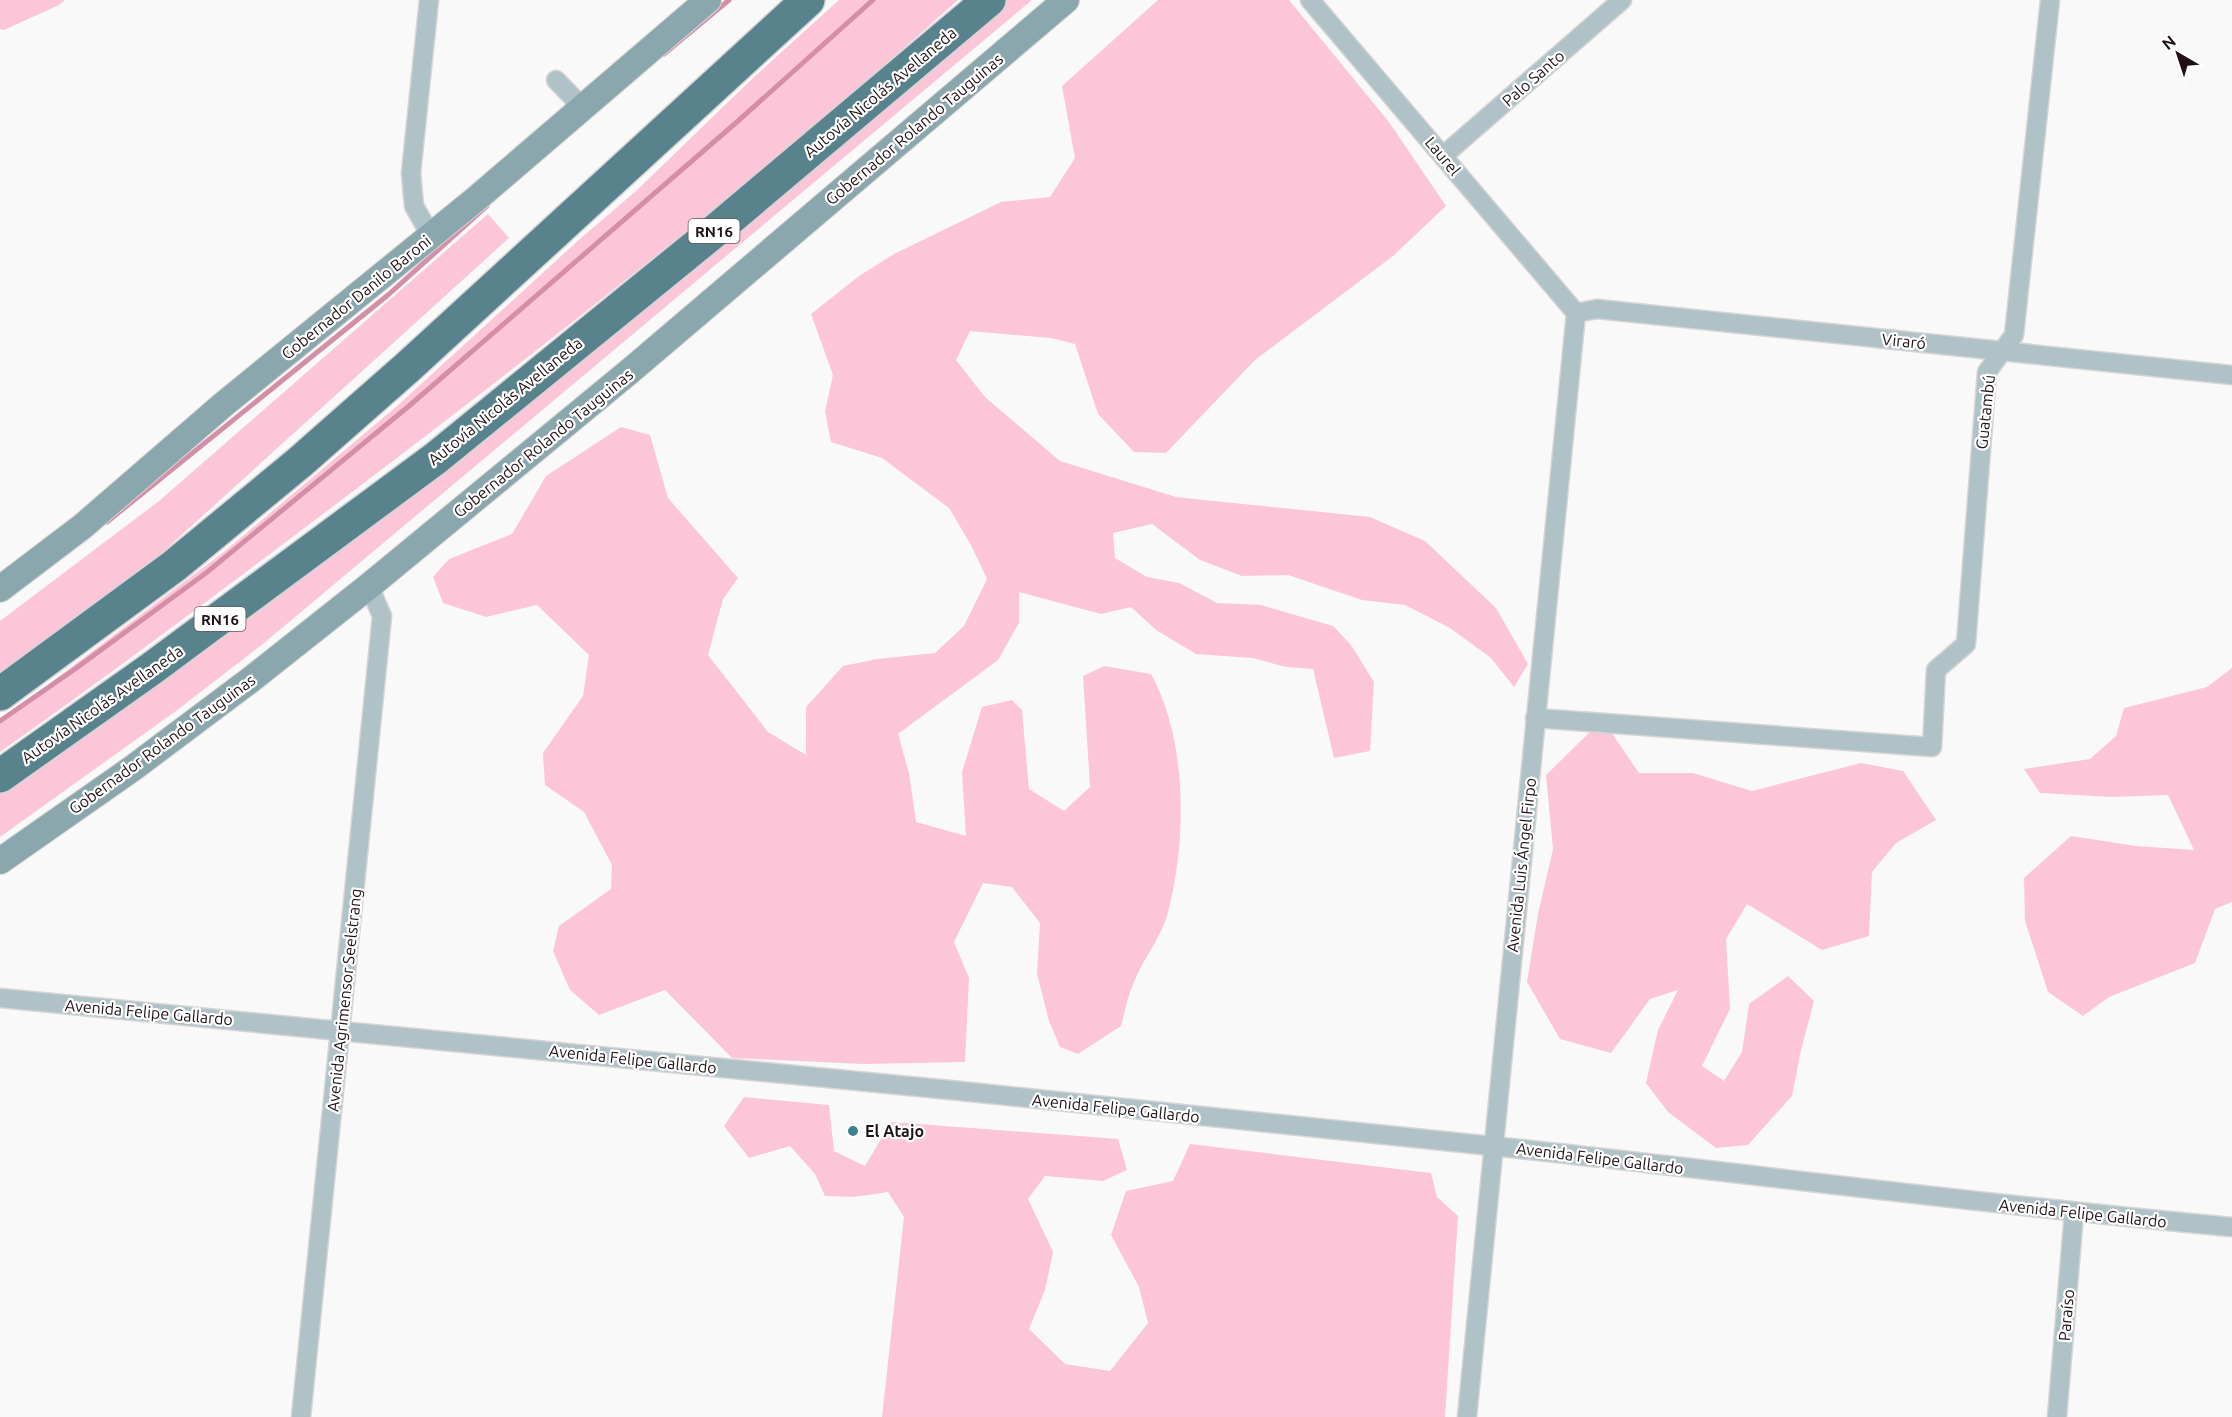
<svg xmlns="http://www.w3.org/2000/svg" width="2232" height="1417" viewBox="0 0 2232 1417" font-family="Ubuntu,sans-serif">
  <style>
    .green { fill: #fcc6d8 }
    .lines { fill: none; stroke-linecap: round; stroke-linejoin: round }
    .stream { stroke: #d58ea7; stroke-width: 5 }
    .street-casing { stroke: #d6d4d5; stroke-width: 21 }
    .secondary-casing { stroke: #d6d4d5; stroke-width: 28 }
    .highway-casing { stroke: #d6d4d5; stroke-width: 36 }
    .street { stroke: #afc2c7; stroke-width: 18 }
    .secondary { stroke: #8aa7ad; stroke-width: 26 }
    .highway { stroke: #58828c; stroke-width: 33 }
    .poi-dot { fill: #3e8290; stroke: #fff; stroke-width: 2 }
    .labels { text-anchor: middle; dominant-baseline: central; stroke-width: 4.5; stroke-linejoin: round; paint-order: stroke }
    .shield { fill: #fff; stroke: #62585c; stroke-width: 1.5 }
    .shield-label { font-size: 15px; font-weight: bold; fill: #1f1116 }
    .street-label { font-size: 16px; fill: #1f1116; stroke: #fff }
    .poi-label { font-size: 16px; font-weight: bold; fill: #1f1116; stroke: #fff; text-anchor: start }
  </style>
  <rect width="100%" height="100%" fill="#f9f9f9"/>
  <g class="green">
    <polygon points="0,0 65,0 59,5 4,30 0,29"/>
    <path d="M839 0H958C767 172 564 331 360 486 241 576 122 666 0 752V721L225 551 397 406 581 238 636 191 753 78Z"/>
    <polygon points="1000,0 1032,0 264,643 176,711 0,837 0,789"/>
    <path d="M1158 0H1289L1389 122 1446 206 1393 256 1255 360 1166 453 1134 452 1098 414 1075 344 1051 338 970 331 956 360 985 397 1060 461 1176 497 1370 517 1425 541 1496 608 1528 664 1514 687 1491 658 1450 628 1405 605 1362 600 1288 575 1242 576 1200 560 1152 524 1113 533 1115 558 1147 577 1179 583 1217 603 1261 605 1333 626 1351 645 1374 682 1370 751 1334 758 1313 669 1286 667 1253 658 1196 654 1156 630 1131 607 1101 614 1019 592V623L998 660 898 734 909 773 916 822 966 836 962 772 982 707 1012 700 1022 710 1029 789 1064 811 1090 787 1083 676 1104 666 1151 674C1188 741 1187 842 1167 916 1160 939 1143 959 1134 982 1128 995 1125 1011 1121 1026L1078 1054 1060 1047 1049 1021 1037 974 1040 923 1012 887 983 883 954 942 969 978 965 1062 863 1064 732 1058 665 990 599 1015 570 990 553 951 559 926 611 889 612 865 584 812 545 785 543 753 583 696 589 655 537 605 486 617 443 603 433 577 449 559 512 534 546 476 621 427 650 435 668 498 738 578 723 599 708 655 768 732 806 755V707L843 666 877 659 935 653 964 626 987 579 971 545 949 508 882 458 831 442 825 411 833 375 811 314 859 276 894 254 1001 202 1050 197 1075 158 1062 86Z"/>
    <polygon points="488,214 509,238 122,589 0,678 0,621 159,501"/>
    <polygon points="2232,668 2232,902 2215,909 2195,963 2109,997 2083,1016 2048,992 2025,921 2024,878 2071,836 2136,846 2194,850 2168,795 2111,797 2040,793 2024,769 2090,759 2116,736 2124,708 2207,687"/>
    <polygon points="1592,730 1611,732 1639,773 1693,773 1752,791 1861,763 1903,771 1936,820 1896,843 1872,872 1869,936 1822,950 1747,904 1726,939 1730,1009 1702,1066 1724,1081 1742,1052 1749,1004 1788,976 1814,1001 1801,1050 1792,1096 1748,1145 1716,1148 1668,1112 1646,1083 1658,1030 1678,990 1650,999 1611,1053 1560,1039 1527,982 1538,914 1553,849 1546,775"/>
    <polygon points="744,1097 829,1105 834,1151 865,1166 891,1122 1118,1139 1127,1170 1103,1181 1045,1176 1028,1199 1053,1252 1045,1290 1029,1329 1065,1364 1110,1371 1148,1323 1139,1287 1111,1235 1126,1191 1173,1181 1190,1144 1431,1173 1437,1197 1458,1216 1445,1417 882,1417 904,1217 888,1192 854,1197 825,1196 815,1174 790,1146 749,1158 724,1126"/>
  </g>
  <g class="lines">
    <g class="stream">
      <polyline points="664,54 729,0"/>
      <polyline points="107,522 388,295 487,206"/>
      <polyline points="0,721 75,669 206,573 409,406 738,121 873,0"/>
    </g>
    <g class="street-casing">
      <g id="street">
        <polyline points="429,0 411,173 414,206 431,236"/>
        <polyline points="1310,0 1576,313"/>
        <polyline points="556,80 582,107"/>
        <polyline points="1443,156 1622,0"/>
        <polyline points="1576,313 1597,309 2232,375"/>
        <polyline points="1535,718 1932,747 1936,670 1966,644 1987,372 2014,335 2050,0"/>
        <path d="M0 998C498 1045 995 1093 1492 1146 1739 1172 1985 1205 2232 1227"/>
        <polyline points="301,1417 382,616 369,586"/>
        <polyline points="1467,1417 1576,313"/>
        <polyline points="2057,1417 2074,1213"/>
      </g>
    </g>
    <g class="secondary-casing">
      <g id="secondary">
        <polyline points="0,589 83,526 224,404 476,199 708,0"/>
        <polyline points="0,861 133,768 249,681 369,586 630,371 1066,0"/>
      </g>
    </g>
    <g class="highway-casing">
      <g id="highway">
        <polyline points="0,694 174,566 300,462 409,366 808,0"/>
        <polyline points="0,776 151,669 436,458 722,225 989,0"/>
      </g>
    </g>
    <use href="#street" class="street"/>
    <use href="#secondary" class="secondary"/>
    <use href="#highway" class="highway"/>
  </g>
  <circle class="poi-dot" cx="853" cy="1131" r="6"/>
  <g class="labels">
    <g class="shield">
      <rect x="688.5" y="219" width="51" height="24" rx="4.5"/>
      <rect x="194.5" y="607" width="51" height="24" rx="4.5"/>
    </g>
    <g class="shield-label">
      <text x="714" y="231">RN16</text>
      <text x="220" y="619">RN16</text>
    </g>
    <g class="street-label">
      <text transform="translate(1533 78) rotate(-41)">Palo Santo</text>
      <text transform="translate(880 92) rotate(-40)">Autovía Nicolás Avellaneda</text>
      <text transform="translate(914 129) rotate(-40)">Gobernador Rolando Tauguinas</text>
      <text transform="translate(1443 156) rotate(50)">Laurel</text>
      <text transform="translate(356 297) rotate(-39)">Gobernador Danilo Baroni</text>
      <text transform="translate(1904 341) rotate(6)">Viraró</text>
      <text transform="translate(505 401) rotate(-39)">Autovía Nicolás Avellaneda</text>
      <text transform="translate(1985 412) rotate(-84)">Guatambú</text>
      <text transform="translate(543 443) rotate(-39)">Gobernador Rolando Tauguinas</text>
      <text transform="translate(102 704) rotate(-35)">Autovía Nicolás Avellaneda</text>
      <text transform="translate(162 744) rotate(-36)">Gobernador Rolando Tauguinas</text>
      <text transform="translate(1521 865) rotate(-84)">Avenida Luis Ángel Firpo</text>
      <text transform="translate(344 1000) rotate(-84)">Avenida Agrimensor Seelstrang</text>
      <text transform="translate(149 1012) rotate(5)">Avenida Felipe Gallardo</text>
      <text transform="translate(633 1059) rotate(6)">Avenida Felipe Gallardo</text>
      <text transform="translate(1116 1108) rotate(6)">Avenida Felipe Gallardo</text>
      <text transform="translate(1600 1158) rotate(7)">Avenida Felipe Gallardo</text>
      <text transform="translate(2083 1213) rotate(6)">Avenida Felipe Gallardo</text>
      <text transform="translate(2066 1315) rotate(-85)">Paraíso</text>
    </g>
    <g class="poi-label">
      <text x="865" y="1131">El Atajo</text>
    </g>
  </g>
  <g transform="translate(2178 54) rotate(321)" stroke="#ffffff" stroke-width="4.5" paint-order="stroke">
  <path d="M0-4.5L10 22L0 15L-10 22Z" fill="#1f1116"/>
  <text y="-9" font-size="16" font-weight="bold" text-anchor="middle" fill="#1f1116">N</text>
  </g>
</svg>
